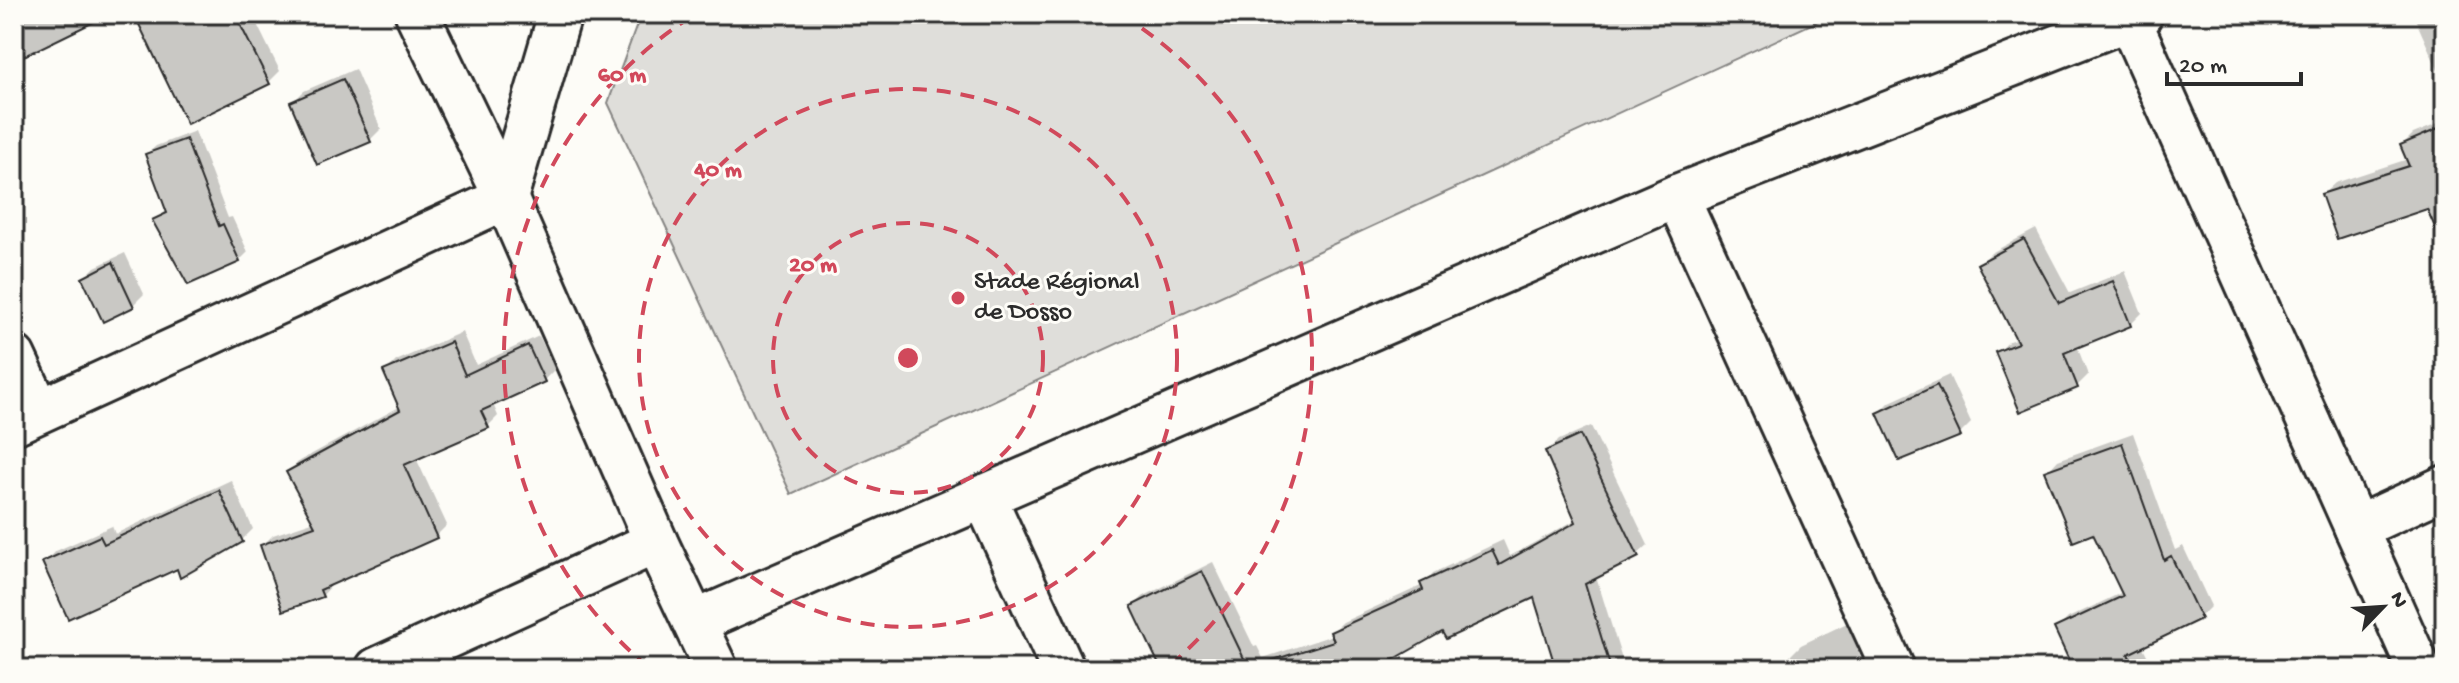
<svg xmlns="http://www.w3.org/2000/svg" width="2459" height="683" viewBox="0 0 2459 683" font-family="'Gochi Hand',sans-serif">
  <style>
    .pitch { fill: #dfdeda; stroke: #858482; stroke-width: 2 }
    .shadow { fill: #0003 }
    .building { fill: #c9c8c4; stroke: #2b2b2b; stroke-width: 2 }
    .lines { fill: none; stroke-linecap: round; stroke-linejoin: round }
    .minor-casing { stroke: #2b2b2b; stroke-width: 48 }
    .minor { stroke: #fdfcf7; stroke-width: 42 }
    .ring { fill: none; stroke: #d1495b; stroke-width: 4; stroke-dasharray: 14 10 }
    .poi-dot { fill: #d1495b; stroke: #fdfcf7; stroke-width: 3 }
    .labels { text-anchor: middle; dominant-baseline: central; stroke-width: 6; stroke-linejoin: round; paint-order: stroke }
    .poi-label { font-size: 26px; fill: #2b2b2b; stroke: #fdfcf7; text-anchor: start }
    .centre { fill: #d1495b; stroke: #fdfcf7; stroke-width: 4 }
    .ring-label { font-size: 24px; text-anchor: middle; font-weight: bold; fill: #d1495b; stroke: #fdfcf7; stroke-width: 6; stroke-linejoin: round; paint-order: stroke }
  </style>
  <rect width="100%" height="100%" fill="#fdfcf7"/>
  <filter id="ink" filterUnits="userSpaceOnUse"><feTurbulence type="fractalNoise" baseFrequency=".0125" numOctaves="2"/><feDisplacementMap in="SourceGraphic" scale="16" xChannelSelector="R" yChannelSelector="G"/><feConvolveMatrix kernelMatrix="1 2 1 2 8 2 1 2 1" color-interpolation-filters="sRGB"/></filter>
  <g filter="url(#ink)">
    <polygon class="pitch" points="641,14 1833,14 791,494 608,103"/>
    <g class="shadow">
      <polygon points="136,14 252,14 280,71 269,82"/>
      <polygon points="2413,14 2445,14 2445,86"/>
      <polygon points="355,69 381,129 370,140 292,103 304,91"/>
      <polygon points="2445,121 2445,224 2437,203 2323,194 2335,183 2408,159 2402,145 2413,134"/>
      <polygon points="195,131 228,218 232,217 248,252 239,261 154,221 168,210 147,154 156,146"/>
      <polygon points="2036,229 2070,293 2125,271 2142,313 2130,325 2077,346 2088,375 2077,386 1998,353 2009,341 2018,338 1980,264 1991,253"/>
      <polygon points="125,253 144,294 133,305 84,278 95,267"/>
      <polygon points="462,332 476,365 539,336 555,369 544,380 493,404 498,416 488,426 416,458 447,525 436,536 331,583 332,585 322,596 262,546 273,535 315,521 289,472 299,461 401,406 386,371 396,361"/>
      <polygon points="1949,375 1971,423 1960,434 1879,413 1890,402"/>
      <polygon points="1591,426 1648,545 1637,555 1596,576 1625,669 1558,669 1536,595 1443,629 1373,669 1185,669 1133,606 1144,596 1213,562 1254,647 1257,646 1263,658 1333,635 1332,632 1343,622 1423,585 1433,573 1503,540 1510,556 1577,519 1548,451 1559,440"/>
      <polygon points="2133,433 2175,550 2183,546 2211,606 2200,617 2142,645 2154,669 2075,669 2057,629 2068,618 2123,592 2094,531 2047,472 2058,460"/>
      <polygon points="231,480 253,529 242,540 178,567 45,563 56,551 112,526 115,534"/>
      <polygon points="1847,623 1865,669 1796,669 1790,656 1801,645"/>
    </g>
    <g class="building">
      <polygon points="14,14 110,14 14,61"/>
      <polygon points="134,14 235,14 270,84 187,124"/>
      <polygon points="343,79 371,142 317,165 290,102"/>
      <polygon points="2445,126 2445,250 2427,209 2337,239 2321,194 2409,166 2400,145"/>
      <polygon points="186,139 219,226 223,224 240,262 188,285 152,220 167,213 145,154"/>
      <polygon points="2024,239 2059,303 2113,281 2131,326 2064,353 2078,388 2020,412 1995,352 2018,343 1977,264"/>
      <polygon points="113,262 134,307 103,322 82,278"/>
      <polygon points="451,342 465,375 528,345 545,382 481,411 489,428 404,465 437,538 320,590 323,597 283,611 260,545 315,526 286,472 400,410 383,371"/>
      <polygon points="1937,385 1961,436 1899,461 1877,413"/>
      <polygon points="1580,435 1639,557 1585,584 1611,669 1556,669 1534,598 1446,639 1442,632 1377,669 1272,669 1270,661 1334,641 1330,632 1423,590 1420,583 1492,550 1499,565 1576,522 1545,451"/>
      <polygon points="2122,443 2164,560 2171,556 2201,619 2128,654 2131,660 2110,669 2073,669 2054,628 2123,596 2093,534 2073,542 2044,471"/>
      <polygon points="219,490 243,542 180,578 177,569 68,619 42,562 100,536 104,544"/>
      <polygon points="1202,571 1249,669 1161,669 1131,606"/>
    </g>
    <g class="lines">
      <g class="minor-casing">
        <g id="minor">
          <polyline points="417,14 506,198 656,542 716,669"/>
          <polyline points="2129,19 2419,669"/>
          <polyline points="1677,196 1893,669"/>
          <polyline points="14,357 39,411"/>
          <polyline points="14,423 506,198 560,14"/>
          <polyline points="984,496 1063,669"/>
          <polyline points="2356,528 2445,487"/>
          <polyline points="695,622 1677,196 2141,14"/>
          <polyline points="377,669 656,542"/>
        </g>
      </g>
      <use href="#minor" class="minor"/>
    </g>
  </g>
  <g class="ring">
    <circle cx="908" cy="358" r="135"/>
    <circle cx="908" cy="358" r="269"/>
    <path d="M648 667A404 404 0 0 1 694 15M1122 15A404 404 0 0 1 1168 667"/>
  </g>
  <circle class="poi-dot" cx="958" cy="298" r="8"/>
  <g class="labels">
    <g class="poi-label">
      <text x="974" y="283">Stade Régional<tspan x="974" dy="30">de Dosso</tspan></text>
    </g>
  </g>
  <circle cx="908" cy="358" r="12" class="centre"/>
  <g class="ring-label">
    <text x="622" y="81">60 m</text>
    <text x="718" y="176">40 m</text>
    <text x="813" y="271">20 m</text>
  </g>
  <rect width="2459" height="683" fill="none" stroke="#fdfcf7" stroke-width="48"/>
  <rect x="24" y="24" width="2411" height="635" fill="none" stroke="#2b2b2b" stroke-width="3" filter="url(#ink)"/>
  <g transform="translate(2383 607) rotate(65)" stroke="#fdfcf7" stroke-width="6" paint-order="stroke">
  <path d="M0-6L14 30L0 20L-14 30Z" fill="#2b2b2b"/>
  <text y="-12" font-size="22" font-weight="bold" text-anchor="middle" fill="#2b2b2b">N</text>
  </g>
  <path d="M2167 72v12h134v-12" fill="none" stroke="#2b2b2b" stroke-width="4"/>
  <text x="2179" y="72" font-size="24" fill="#2b2b2b" stroke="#fdfcf7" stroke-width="6" paint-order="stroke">20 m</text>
</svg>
